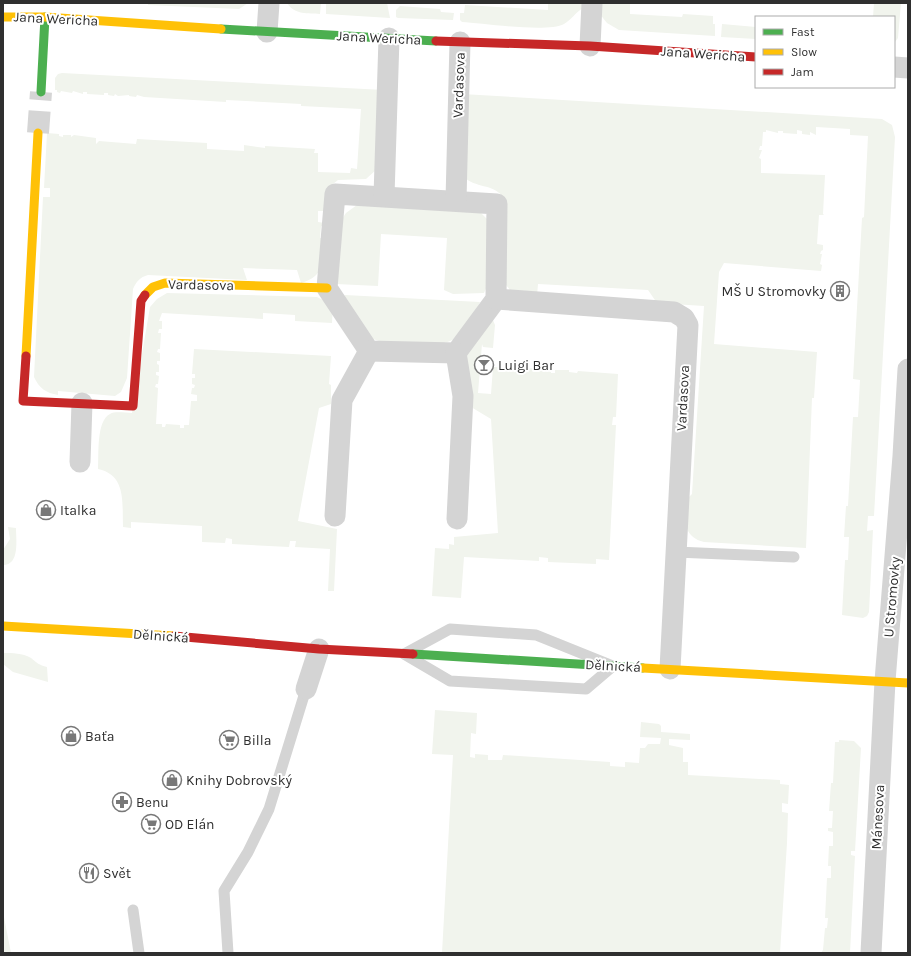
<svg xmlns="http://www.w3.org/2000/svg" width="911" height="956" viewBox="0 0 911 956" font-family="Karla,sans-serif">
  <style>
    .green { fill: #f1f4ed }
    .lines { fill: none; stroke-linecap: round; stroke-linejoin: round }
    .secondary-tunnel { stroke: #d5d5d5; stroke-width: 22; stroke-dasharray: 22 11; stroke-linecap: butt }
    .lane { stroke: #d4d4d4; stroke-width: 11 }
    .street { stroke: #d4d4d4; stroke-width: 21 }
    .fast { stroke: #4caf50; stroke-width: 9 }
    .slow { stroke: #ffc107; stroke-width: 9 }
    .jam { stroke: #c62828; stroke-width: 9 }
    .labels { text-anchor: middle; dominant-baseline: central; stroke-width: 4; stroke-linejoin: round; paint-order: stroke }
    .street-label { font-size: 14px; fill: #2f2f2f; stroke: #fff }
    .poi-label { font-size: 14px; fill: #2f2f2f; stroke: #fff; text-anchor: start }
  </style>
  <rect width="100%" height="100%" fill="#fff"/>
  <g class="green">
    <polygon points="148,3 248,3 239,9 148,5"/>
    <path d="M287 3H321L320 14C308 13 295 15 287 3Z"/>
    <polygon points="326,3 387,3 390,18 326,14"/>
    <path d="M548 3H583V8C576 12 570 21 564 24 547 33 483 23 462 22L460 20V13H464L465 5 548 10Z"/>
    <polygon points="595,3 630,3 630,14 682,17 683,14 713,16 713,24 715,24 715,36 619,30 607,23 595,8"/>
    <polygon points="874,3 901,3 898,38 894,43 894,17 873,17"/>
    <polygon points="400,6 440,9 441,12 454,13 453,20 398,18 396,17 396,10"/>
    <polygon points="722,24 756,27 756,39 721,37"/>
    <path d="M62 73 384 90 377 169 366 179 338 180 333 184 326 211H318V222L325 223V228L321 226 320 238H324C322 261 326 276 301 283L297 270 243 268 247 280 148 275C140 277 136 282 133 289L127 378 121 392 115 396 58 391V395C46 393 39 388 34 377L43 197H50V188H44L47 133 59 134V136L63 137V135H71V137L74 135 96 138V144L99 141 136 144 137 139 207 143V149L244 151V145L265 148V146L315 149 314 153H318V172L350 173 351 168 357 169 361 109 301 106V104L226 100V102L144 97 137 95 136 97 129 96V95L118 96 115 94 114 96 108 95V93H104V95L87 94V92H83V94L73 91 72 93 61 91 60 93 57 92V90H55V78L58 74Z"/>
    <path d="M462 94 882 119 892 125 895 137 874 516H868L867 531 873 530 869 612 867 616 863 618 842 615 845 560H848L849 537H844L846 506H848L853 417H858L860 380 853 379 862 218 864 217 868 136 850 135V129L816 127V135L810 132V135L802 134V131L797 130V134L783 133V131H778V133L766 130V132H763L762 146H760L759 150H762L759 158 761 159V173L825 175 823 214 824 215H819L817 244 823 245V250L821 251 820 254H822L820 264 822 265 821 271 724 263 719 272 714 344 817 352 814 398H812L806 548 704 542C683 537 685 520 684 502L692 494 704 306 657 303 648 290 538 284 537 296 511 291 506 285 502 196C493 184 475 188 464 177Z"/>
    <polygon points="357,205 481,213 488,220 489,282 484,293 453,294 444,290 447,238 381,234 378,286 336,284 342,219 346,213"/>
    <path d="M167 293 317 297 333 305 332 323 295 321V315L263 313V319L162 313 159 321H162V329H159L158 333H161L160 349H158L157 352 160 353V361H157V364L159 365V372H156V375L159 376 158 384H156L155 387 158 388 156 424H162V427H165L166 424 180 425V428H184V425H189L191 401H197V395L191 394 192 388H194L195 385 192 384V378H195V374H192L194 349 331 356 329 384 331 385V404L319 408 298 521 337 529 334 591H328L330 549 295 547 296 541H290L289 547 232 544V539L226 538 225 543 202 542V526L131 522V528L123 527C122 504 127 475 98 469 99 455 96 421 110 414 115 411 125 413 132 413L150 307 157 299Z"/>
    <path d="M345 295 480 302C470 323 462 343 436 344L379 341 370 338 342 298Z"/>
    <polygon points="490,313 495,325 493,348 483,347 482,344 478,393 491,394 493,367 551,369 551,373 555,373 555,370 569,370 569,372 577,373 578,371 618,374 616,417 613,417 612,425 616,425 609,560 596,559 596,564 548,562 548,558 539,557 539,561 464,557 461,598 432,596 435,548 449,549 449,544 454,545 454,537 498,533 491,419 471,407 465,358"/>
    <path d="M8 527 16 528C16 540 20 565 3 565V550L10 539Z"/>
    <path d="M3 653C13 653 22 653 31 658 37 663 39 665 47 667L48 682 13 672 3 664Z"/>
    <polygon points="435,710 477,713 476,734 471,733 470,757 475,758 475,754 488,755 488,760 502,760 503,755 610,762 610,766 625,767 625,762 639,763 640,748 645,748 648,744 660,744 661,738 640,737 641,722 659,724 661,726 661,732 690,734 690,740 669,739 669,745 683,748 683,762 688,762 688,775 780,780 780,784 789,785 788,804 782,803 782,812 788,813 787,843 780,953 442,953 453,755 432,754"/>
    <polygon points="839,740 854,741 861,748 855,851 851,851 851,855 855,856 850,953 821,953 823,950 825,928 827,928 828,918 825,918 827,878 831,878 831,866 828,866 829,846 833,846 833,832 828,831 828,828 832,828 833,811 829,811 831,783 833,783 835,742 839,742"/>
    <polygon points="3,912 11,953 3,953"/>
  </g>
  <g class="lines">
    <polyline class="secondary-tunnel" points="38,133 41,92"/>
    <g class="lane">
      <polyline points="676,552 794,557"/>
      <polygon points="450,629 536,635 613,666 586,689 450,681 404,654"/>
      <polyline points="133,910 139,953"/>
      <polyline points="228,953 224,891 248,852 269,809 306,689"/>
    </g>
    <g class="street">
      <polyline points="267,32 269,3"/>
      <polyline points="590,46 592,3"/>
      <polyline points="894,67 908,68"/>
      <polygon points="335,194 497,204 496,299 456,353 369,351 327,288"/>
      <polyline points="384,196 389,38"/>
      <polyline points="456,200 460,42"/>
      <polyline points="496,299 674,312 684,318 688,325 670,669"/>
      <polyline points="456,353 463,396 457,519"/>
      <polyline points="80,462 82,403"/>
      <polyline points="335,516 342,400 369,351"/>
      <polyline points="306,689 319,649"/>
      <polyline points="871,953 885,681 903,456 908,369"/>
    </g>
    <g class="fast">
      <polyline points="221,29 436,41"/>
      <polyline points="41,92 45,17"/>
      <polyline points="413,654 643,668"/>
    </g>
    <g class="slow">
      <polyline points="3,17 45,17 221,29"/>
      <polyline points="145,295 153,287 165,283 327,288"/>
      <polyline points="26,356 38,133"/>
      <polyline points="3,626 174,636"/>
      <polyline points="643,668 908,683"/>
    </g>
    <g class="jam">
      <polyline points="436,41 590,46 756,57"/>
      <polyline points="26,356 23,401 133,406 141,301 145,295"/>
      <polyline points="174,636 319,649 413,654"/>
    </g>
  </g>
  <defs>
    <g id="building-ring" transform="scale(1)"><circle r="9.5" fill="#fff" stroke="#787878" stroke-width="1.5"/><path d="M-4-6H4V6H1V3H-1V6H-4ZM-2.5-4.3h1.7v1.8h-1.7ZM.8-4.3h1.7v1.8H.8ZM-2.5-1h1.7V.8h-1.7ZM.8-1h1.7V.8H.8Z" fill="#787878"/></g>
    <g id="bar-ring" transform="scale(1)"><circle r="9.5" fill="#fff" stroke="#787878" stroke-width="1.5"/><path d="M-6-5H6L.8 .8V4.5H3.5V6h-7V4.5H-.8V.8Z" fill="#787878"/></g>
    <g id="shop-ring" transform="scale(1)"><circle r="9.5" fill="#fff" stroke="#787878" stroke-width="1.5"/><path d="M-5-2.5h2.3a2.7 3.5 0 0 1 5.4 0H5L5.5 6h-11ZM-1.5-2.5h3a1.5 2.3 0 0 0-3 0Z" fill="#787878"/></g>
    <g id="supermarket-ring" transform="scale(1)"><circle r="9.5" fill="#fff" stroke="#787878" stroke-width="1.5"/><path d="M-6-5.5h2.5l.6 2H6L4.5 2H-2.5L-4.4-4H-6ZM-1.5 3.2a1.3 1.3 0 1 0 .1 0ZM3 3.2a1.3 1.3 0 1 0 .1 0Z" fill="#787878"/></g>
    <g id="pharmacy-ring" transform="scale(1)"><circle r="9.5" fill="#fff" stroke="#787878" stroke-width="1.5"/><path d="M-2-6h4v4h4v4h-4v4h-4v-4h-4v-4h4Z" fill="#787878"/></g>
    <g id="restaurant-ring" transform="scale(1)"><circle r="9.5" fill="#fff" stroke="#787878" stroke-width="1.5"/><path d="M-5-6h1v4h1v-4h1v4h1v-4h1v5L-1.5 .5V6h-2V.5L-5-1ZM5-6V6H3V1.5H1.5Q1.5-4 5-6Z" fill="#787878"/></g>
  </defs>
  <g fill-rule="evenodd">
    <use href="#building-ring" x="840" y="291"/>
    <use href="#bar-ring" x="484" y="365"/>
    <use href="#shop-ring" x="46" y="510"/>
    <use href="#shop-ring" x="71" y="736"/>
    <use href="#supermarket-ring" x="229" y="740"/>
    <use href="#shop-ring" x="172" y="780"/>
    <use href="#pharmacy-ring" x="122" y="802"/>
    <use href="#supermarket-ring" x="151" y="824"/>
    <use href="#restaurant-ring" x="89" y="873"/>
  </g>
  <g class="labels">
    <g class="street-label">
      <text transform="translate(56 19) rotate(3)">Jana Wericha</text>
      <text transform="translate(379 38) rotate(3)">Jana Wericha</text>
      <text transform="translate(703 54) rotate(4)">Jana Wericha</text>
      <text transform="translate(459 85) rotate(-88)">Vardasova</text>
      <text transform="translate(201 285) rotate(1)">Vardasova</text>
      <text transform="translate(683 398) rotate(-87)">Vardasova</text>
      <text transform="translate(892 597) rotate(-85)">U Stromovky</text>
      <text transform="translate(161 636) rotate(4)">Dělnická</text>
      <text transform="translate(613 666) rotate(3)">Dělnická</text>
      <text transform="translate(878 817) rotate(-87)">Mánesova</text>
    </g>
    <g class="poi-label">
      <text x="826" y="291" text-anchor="end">MŠ U Stromovky</text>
      <text x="498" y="365">Luigi Bar</text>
      <text x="60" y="510">Italka</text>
      <text x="85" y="736">Baťa</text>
      <text x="243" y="740">Billa</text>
      <text x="186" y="780">Knihy Dobrovský</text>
      <text x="136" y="802">Benu</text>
      <text x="165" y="824">OD Elán</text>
      <text x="103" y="873">Svět</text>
    </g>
  </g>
  <rect width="911" height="956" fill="none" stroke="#2f2f2f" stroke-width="8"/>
  <rect x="755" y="16" width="140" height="72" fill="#ffffff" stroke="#acacac"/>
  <rect x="763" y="29" width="20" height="6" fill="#4caf50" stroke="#acacac"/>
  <text x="791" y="36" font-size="12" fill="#2f2f2f">Fast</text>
  <rect x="763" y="49" width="20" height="6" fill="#ffc107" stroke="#acacac"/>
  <text x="791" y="56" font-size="12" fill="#2f2f2f">Slow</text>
  <rect x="763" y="69" width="20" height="6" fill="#c62828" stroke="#acacac"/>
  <text x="791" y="76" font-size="12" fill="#2f2f2f">Jam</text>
</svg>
